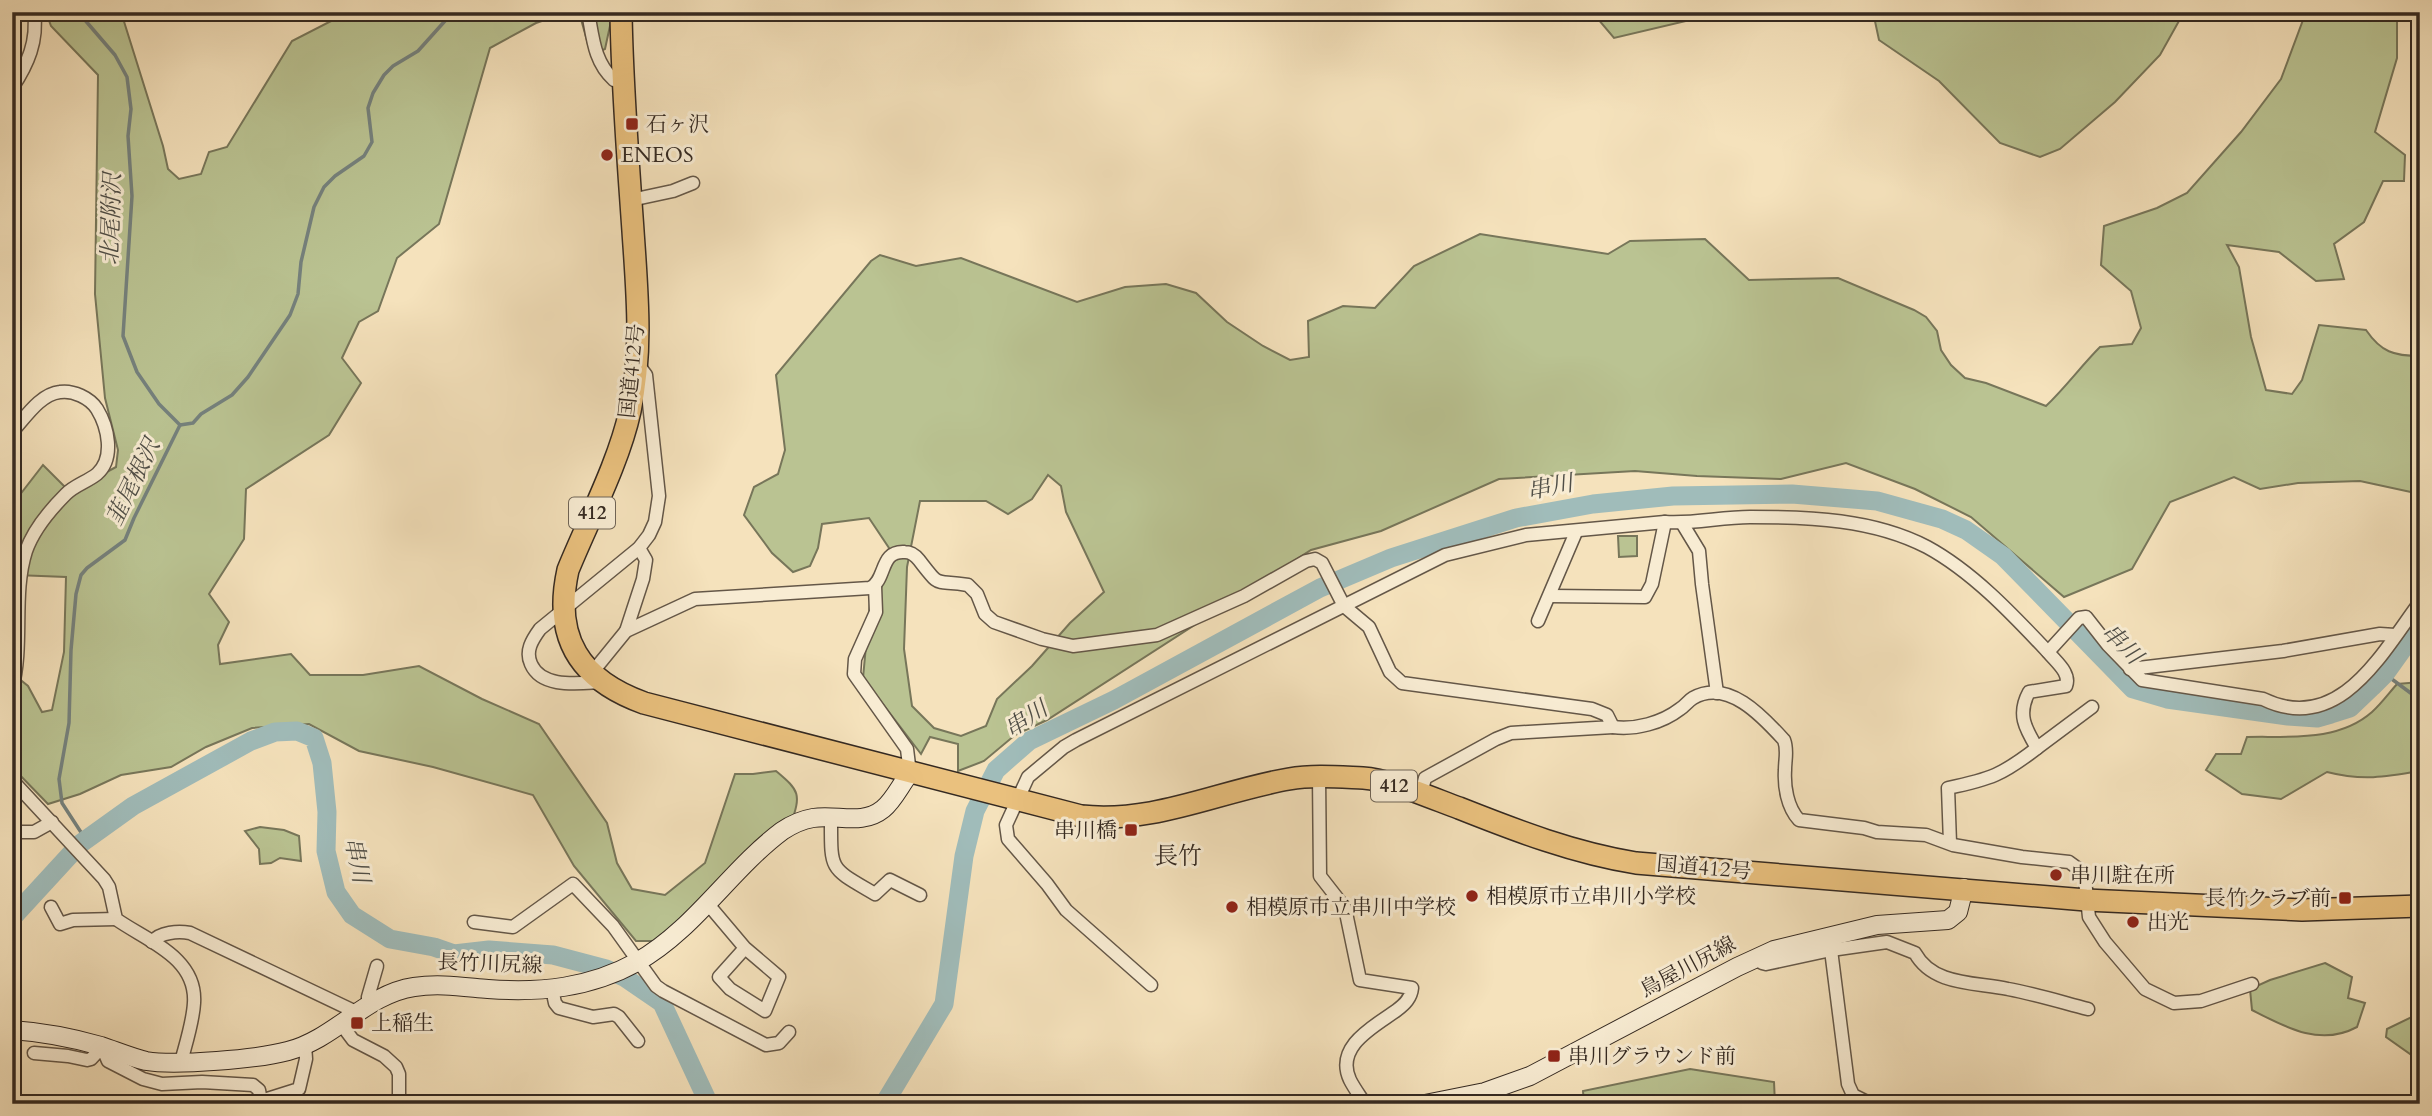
<svg xmlns="http://www.w3.org/2000/svg" width="2432" height="1116" viewBox="0 0 2432 1116" font-family="Cardo,'Noto Serif JP',serif">
  <style>
    .green { fill: #bac392; stroke: #77765a; stroke-width: 2; fill-rule: evenodd }
    .lines { fill: none; stroke-linecap: round; stroke-linejoin: round }
    .stream { stroke: #75817d; stroke-width: 3.5 }
    .river { stroke: #a0bcba; stroke-width: 19 }
    .minor-casing { stroke: #645748; stroke-width: 15 }
    .secondary-casing { stroke: #342921; stroke-width: 20 }
    .trunk-casing { stroke: #342921; stroke-width: 24 }
    .minor { stroke: #f8ecd3; stroke-width: 12 }
    .secondary { stroke: #f8ecd3; stroke-width: 18 }
    .trunk { stroke: #eac17e; stroke-width: 21 }
    .poi-dot { fill: #8f2418; stroke: #f8ecd3; stroke-width: 2.5 }
    .labels { text-anchor: middle; dominant-baseline: central; stroke-width: 6; stroke-linejoin: round; paint-order: stroke }
    .shield { fill: #f8ecd3; stroke: #6f6456; stroke-width: 2 }
    .shield-label { font-size: 19px; font-weight: bold; fill: #342921 }
    .poi-label { font-size: 21px; fill: #342921; stroke: #f8ecd3; text-anchor: start }
    .street-label { font-size: 21px; fill: #342921; stroke: #f8ecd3 }
    .water-label { font-size: 23px; font-style: italic; fill: #4f4e47; stroke: #f8ecd3 }
    .quarter-label { font-size: 24px; fill: #342921; stroke: #f8ecd3 }
  </style>
  <rect width="100%" height="100%" fill="#f5e2bc"/>
  <filter id="stains"><feTurbulence type="fractalNoise" baseFrequency=".00286" numOctaves="4"/><feColorMatrix values="0 0 0 0 .2 0 0 0 0 .09 0 0 0 0 .02 0 0 0 .5 -.17"/></filter>
  <radialGradient id="worn" r=".72"><stop offset=".6" stop-color="#630" stop-opacity="0"/><stop offset="1" stop-color="#630" stop-opacity=".3"/></radialGradient>
  <g class="green">
    <path d="M46 12H121L163 146 168 169 179 179 201 174 209 152 227 147 292 41 333 20 359 17 364 12H568L536 23 490 48 439 224 397 258 378 311 359 322 342 358 361 383 329 435 246 489 244 539 209 594 229 622 218 645 220 664 291 654 310 675H363L419 666 482 699 539 724 607 823 617 863 632 889 665 895 705 863 735 774H753L776 771C800 791 801 794 791 824L659 941H636L574 866 533 795 433 767 359 751 309 724 252 728 206 747 171 767 121 775 80 794 48 804 12 767V673L28 686 42 712 52 710 64 652 66 577 16 575 12 627V505L43 465 70 492 116 467 118 450 105 398 95 294 98 75 51 26Z"/>
    <polygon points="579,12 613,12 605,49 591,55"/>
    <polygon points="1592,12 1724,12 1614,38"/>
    <polygon points="1873,12 2184,12 2160,55 2115,102 2060,149 2040,157 2000,143 1939,81 1879,40"/>
    <path d="M2306 12H2397V58L2375 132 2405 155 2404 181H2383L2364 222 2334 244 2344 279 2316 281 2279 252 2227 245 2239 267 2251 337 2266 390 2292 394 2302 380 2319 325 2366 330C2381 352 2394 356 2420 356V494L2360 481 2298 483 2260 489 2234 477 2170 502 2132 569 2064 597 1971 517 1915 489 1846 463 1781 479 1697 476 1635 471 1499 479 1381 531 1311 550 1047 720 1015 735 984 761 958 771V744L930 737 921 754 863 678 870 603 881 583 889 548 869 518 822 524 818 548 810 566 793 572 772 553 744 515 754 487 778 474 785 450 776 375 871 261 880 255 916 266 961 258 1077 302 1125 287 1166 284 1196 293 1227 322 1263 346 1290 360 1309 357 1308 321 1343 306 1375 308 1414 266 1480 234 1608 254 1630 241 1705 239 1749 280 1838 278 1914 310 1926 317 1937 331 1941 350 1951 365 1965 378 1986 383 2046 406C2066 387 2081 366 2100 347L2132 344 2141 328 2131 291 2101 265 2104 226 2157 208 2187 193 2241 132 2281 79ZM1048 475 1061 486 1066 512 1104 592 1070 623 1032 666 997 699 986 726 961 736 934 728 912 706 904 649 907 567 920 501H986L1008 514 1032 499Z"/>
    <polygon points="1618,536 1637,536 1637,556 1619,557"/>
    <path d="M2420 682V771C2385 777 2362 781 2327 772L2281 799 2242 794 2206 770 2216 754H2241L2247 737C2289 736 2338 742 2372 712 2381 704 2389 693 2397 684Z"/>
    <polygon points="260,827 284,830 299,836 301,861 280,858 271,863 260,864 259,849 245,831"/>
    <path d="M2325 963 2352 977 2348 998 2365 1003 2357 1027C2320 1047 2285 1027 2252 1010L2250 989 2270 980Z"/>
    <polygon points="2420,1013 2420,1061 2386,1037 2387,1029"/>
    <polygon points="1690,1069 1774,1082 1775,1104 1584,1104 1583,1091"/>
  </g>
  <g class="lines">
    <g class="stream">
      <polyline points="78,12 115,55 127,77 131,109 128,136 132,196 123,336 137,372 159,404 180,425"/>
      <polyline points="180,425 193,423 201,414 232,395 248,377 290,315 298,294 301,262 314,207 324,187 335,176 364,156 372,142 368,108 373,93 384,75 393,66 418,51 453,12"/>
      <polyline points="2385,674 2420,700"/>
      <polyline points="86,840 62,803 59,779 69,723 71,650 76,594 81,575 87,568 125,540 134,518 180,425"/>
    </g>
    <g class="river">
      <polyline points="12,918 80,844 133,806 251,741 275,732 297,731 314,738 322,763 327,812 326,851 336,892 352,915 390,939 434,947 454,954 489,950 553,955 606,969 624,977 662,1003 709,1104"/>
      <polyline points="884,1104 944,1004 964,856 975,811 996,770 1029,741 1114,700 1320,588 1391,558 1516,518 1593,504 1673,496 1792,494 1877,501 1942,519 1966,530 2003,556 2133,689 2167,699 2288,716 2317,718 2331,714 2350,708 2372,687 2385,674 2420,625"/>
    </g>
    <g class="minor-casing">
      <g id="minor">
        <path d="M588 12C593 38 594 62 614 80H622"/>
        <path d="M12 88C28 64 38 41 34 12"/>
        <polyline points="631,200 673,191 693,183"/>
        <path d="M12 432C25 418 40 394 60 392 73 390 90 398 97 409 108 427 115 458 97 474 87 482 75 485 66 494 51 509 33 531 26 551 12 595 24 644 12 689"/>
        <polyline points="1682,523 1699,551 1702,584 1717,693"/>
        <polyline points="875,586 876,612 855,659 854,674 907,749 910,773"/>
        <polyline points="1550,596 1645,597 1652,584 1665,522"/>
        <polyline points="1538,621 1576,532"/>
        <polyline points="626,631 643,579 646,560 639,548"/>
        <polyline points="2130,669 2283,651 2380,634 2395,635"/>
        <path d="M591 674 626 631 695 599 870 588C887 580 879 550 905 552 911 552 915 555 919 560 942 590 933 579 968 585L977 594 985 614 994 622 1042 639 1073 646 1157 635 1244 596 1306 561 1315 559 1322 563 1344 606 1369 627 1390 672 1402 683 1592 709 1607 715 1613 727 1511 733 1496 739 1425 778 1421 794"/>
        <path d="M602 682C579 683 542 689 531 664 525 651 532 640 540 629L639 548 649 535 655 522 659 496 646 375 637 363"/>
        <path d="M1613 727C1635 730 1662 723 1680 709 1685 706 1688 701 1693 698 1728 678 1763 717 1784 740 1788 750 1785 759 1785 770 1784 786 1787 807 1799 820L1864 828 1877 832 1926 835 1953 845 2022 857 2069 862 2080 870 2085 880 2089 917 2105 942 2145 989 2174 1003 2201 1001 2252 984"/>
        <polyline points="2037,748 2092,707"/>
        <path d="M1319 776 1320 876 1345 908 1360 980 1412 988C1411 998 1405 1004 1397 1010 1375 1026 1334 1046 1350 1080 1354 1088 1360 1096 1365 1104"/>
        <path d="M12 780 104 879 109 887 116 919C147 941 197 957 194 1003 193 1022 186 1043 181 1062"/>
        <path d="M831 818C831 872 829 867 875 894L890 880 920 895"/>
        <polyline points="12,832 34,832 52,822"/>
        <path d="M1950 843 1948 788C1991 779 2002 775 2037 748 2025 728 2017 714 2029 692L2066 686C2071 673 2056 662 2048 652"/>
        <polyline points="707,903 745,948 779,977 765,1011 730,989 719,977 745,948"/>
        <polyline points="51,907 60,924 73,920 116,919"/>
        <polyline points="474,922 513,927 573,884 613,926 656,986 663,991 766,1045 779,1043 789,1032"/>
        <path d="M152 942C160 932 178 931 190 933L358 1013"/>
        <path d="M1831 950 1887 942 1915 953C1933 986 1976 982 2008 989 2035 994 2061 1002 2088 1009"/>
        <polyline points="1757,957 1762,963 1766,964 1831,950 1848,1084 1853,1095 1871,1104"/>
        <path d="M1151 985 1066 910 1047 884 1008 839 1006 825 1028 777 1064 747 1076 740 1445 555 1526 535 1665 522C1693 524 1721 517 1750 517 1810 517 1873 519 1927 547 1973 572 2013 615 2048 652L2079 618 2086 617 2108 645 2142 680 2263 699C2339 736 2382 653 2420 602"/>
        <polyline points="552,989 555,1003 559,1008 593,1017 614,1014 619,1017 638,1041"/>
        <polyline points="368,1005 368,997 377,966"/>
        <polyline points="341,1024 353,1040 384,1056 396,1067 399,1074 399,1104"/>
        <polyline points="34,1053 68,1056 87,1060 91,1059 102,1047 108,1061 143,1079 162,1084 202,1082 253,1085 259,1090 261,1101 299,1089 306,1059 305,1045"/>
      </g>
    </g>
    <g class="secondary-casing">
      <g id="secondary">
        <path d="M12 1030C41 1032 73 1038 101 1046 116 1051 130 1057 146 1061 175 1066 259 1059 288 1051 335 1039 366 994 414 987 439 983 464 987 488 989 540 993 590 988 637 962 694 930 730 870 782 831 791 825 801 820 813 818 837 814 862 826 883 809 894 800 901 784 910 773"/>
        <polyline points="1425,1104 1485,1092 1530,1076 1737,967 1774,950 1877,925 1948,920 1958,912 1964,888"/>
      </g>
    </g>
    <g class="trunk-casing">
      <path id="trunk" d="M621 12C622 85 628 158 633 231 637 291 643 351 630 411 619 462 588 521 568 570 553 638 580 680 644 703L1081 816C1154 824 1219 791 1289 779 1313 775 1338 777 1363 778 1388 779 1434 799 1459 808 1517 831 1574 853 1636 863L2086 900 2302 910 2420 906"/>
    </g>
    <use href="#minor" class="minor"/>
    <use href="#secondary" class="secondary"/>
    <use href="#trunk" class="trunk"/>
  </g>
  <g class="poi-dot">
    <rect x="625" y="117" width="14" height="14" rx="3.5"/>
    <circle cx="607" cy="155" r="7"/>
    <rect x="1124" y="823" width="14" height="14" rx="3.5"/>
    <circle cx="2056" cy="875" r="7"/>
    <circle cx="1472" cy="896" r="7"/>
    <rect x="2338" y="891" width="14" height="14" rx="3.5"/>
    <circle cx="1232" cy="907" r="7"/>
    <circle cx="2133" cy="922" r="7"/>
    <rect x="350" y="1016" width="14" height="14" rx="3.5"/>
    <rect x="1547" y="1049" width="14" height="14" rx="3.5"/>
  </g>
  <g class="labels">
    <g class="shield">
      <rect x="569" y="497.5" width="46" height="31" rx="5"/>
      <rect x="1371" y="770.5" width="46" height="31" rx="5"/>
    </g>
    <g class="shield-label">
      <text x="592" y="513">412</text>
      <text x="1394" y="786">412</text>
    </g>
    <g class="poi-label">
      <text x="646" y="124">石ヶ沢</text>
      <text x="621" y="155">ENEOS</text>
      <text x="1117" y="830" text-anchor="end">串川橋</text>
      <text x="2070" y="875">串川駐在所</text>
      <text x="1486" y="896">相模原市立串川小学校</text>
      <text x="2331" y="898" text-anchor="end">長竹クラブ前</text>
      <text x="1246" y="907">相模原市立串川中学校</text>
      <text x="2147" y="922">出光</text>
      <text x="371" y="1023">上稲生</text>
      <text x="1568" y="1056">串川グラウンド前</text>
    </g>
    <g class="street-label">
      <text transform="translate(632 371) rotate(-84)">国道412号</text>
      <text transform="translate(1704 868) rotate(5)">国道412号</text>
      <text transform="translate(490 964) rotate(2)">長竹川尻線</text>
      <text transform="translate(1688 967) rotate(-28)">鳥屋川尻線</text>
    </g>
    <g class="water-label">
      <text transform="translate(111 219) rotate(-88)">北尾附沢</text>
      <text transform="translate(133 482) rotate(-64)">韮尾根沢</text>
      <text transform="translate(1550 487) rotate(-11)">串川</text>
      <text transform="translate(2122 644) rotate(45)">串川</text>
      <text transform="translate(1026 719) rotate(-33)">串川</text>
      <text transform="translate(357 860) rotate(78)">串川</text>
    </g>
    <g class="quarter-label">
      <text x="1178" y="856">長竹</text>
    </g>
  </g>
  <rect width="2432" height="1116" fill="none" stroke="#f5e2bc" stroke-width="42"/>
  <rect x="14" y="14" width="2404" height="1088" fill="none" stroke="#342921" stroke-width="3.5"/>
  <rect x="21" y="21" width="2390" height="1074" fill="none" stroke="#342921" stroke-width="2"/>
  <rect width="100%" height="100%" filter="url(#stains)"/>
  <rect width="100%" height="100%" fill="url(#worn)"/>
</svg>
